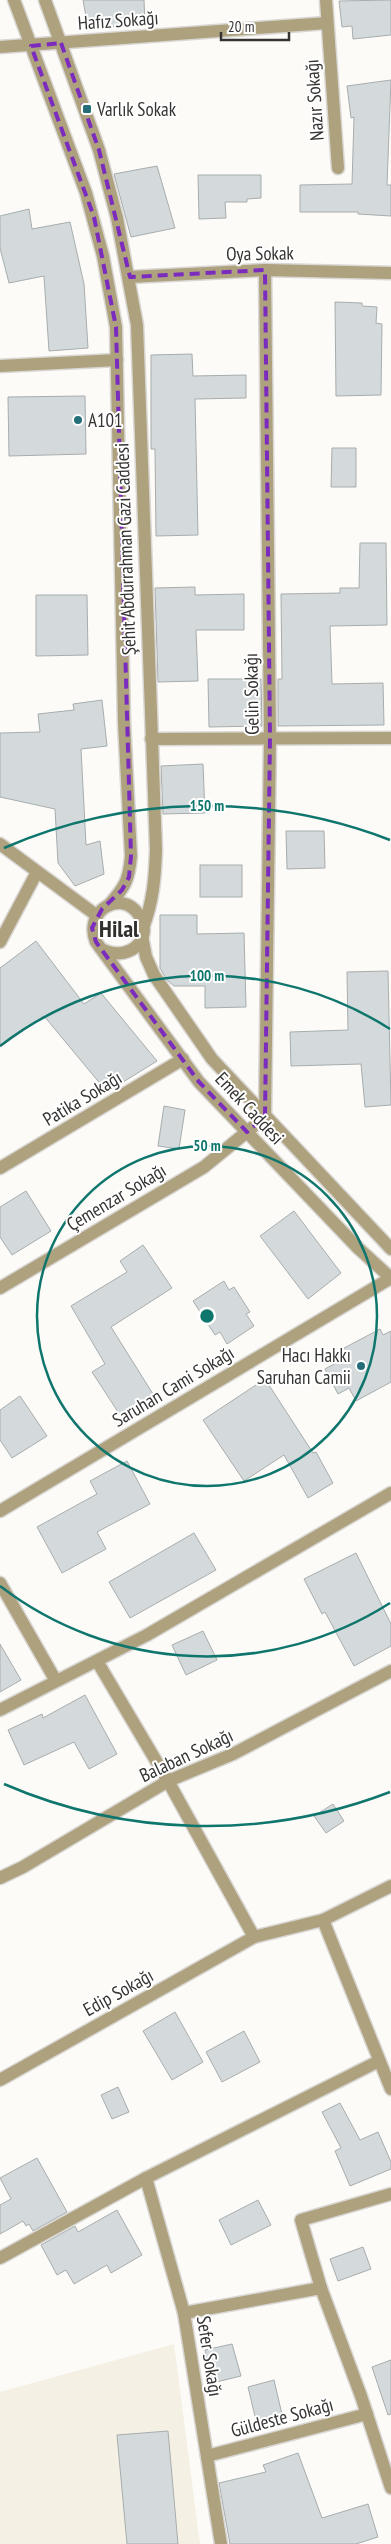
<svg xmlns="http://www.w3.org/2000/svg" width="391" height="2544" viewBox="0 0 391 2544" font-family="'PT Sans Narrow',sans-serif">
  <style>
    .built { fill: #f5f0e4 }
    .building { fill: #d4dadb; stroke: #a7adae }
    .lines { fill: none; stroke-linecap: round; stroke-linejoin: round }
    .minor-casing { stroke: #d9d7d4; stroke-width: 15 }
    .minor { stroke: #aea17e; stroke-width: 12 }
    .marked { fill: none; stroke: #7b2cbf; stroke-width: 4; stroke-dasharray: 10 6; stroke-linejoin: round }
    .ring { fill: none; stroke: #0f766e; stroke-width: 2.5 }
    .poi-dot { fill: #256d79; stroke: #fff; stroke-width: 2 }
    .labels { text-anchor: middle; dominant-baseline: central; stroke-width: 4; stroke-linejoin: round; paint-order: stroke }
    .street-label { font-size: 19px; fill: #353432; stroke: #fff }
    .poi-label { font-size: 19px; fill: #353432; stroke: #fff; text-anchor: start }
    .district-label { font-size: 24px; font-weight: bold; fill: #312f2c; stroke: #fff }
    .centre { fill: #0f766e; stroke: #fff; stroke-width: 2.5 }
    .ring-label { font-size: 15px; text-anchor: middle; font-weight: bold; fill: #0f766e; stroke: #fff; stroke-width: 4; stroke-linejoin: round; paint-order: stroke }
  </style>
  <rect width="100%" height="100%" fill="#fdfbf7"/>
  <polygon class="built" points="174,2344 200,2544 0,2544 0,2392"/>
  <g class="building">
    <polygon points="83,0 144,0 145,25 88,28"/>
    <polygon points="391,0 391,35 353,39 352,26 342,27 339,1"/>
    <polygon points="391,80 387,185 391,185 391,216 358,214 358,212 300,212 300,185 352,184 354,117 351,118 347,86"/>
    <polygon points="157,166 175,228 131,237 114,174"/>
    <polygon points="198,175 261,175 261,198 247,199 247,202 225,202 226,218 199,219"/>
    <polygon points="29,209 32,229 70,222 84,284 88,348 49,351 44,276 9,283 0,248 0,216"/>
    <polygon points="335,302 362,303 362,306 377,307 376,323 382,324 381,395 336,396"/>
    <polygon points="192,354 193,376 246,375 246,398 195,399 198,535 156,536 155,449 151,449 151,355"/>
    <polygon points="85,396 86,454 9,456 8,397"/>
    <polygon points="332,448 356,448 356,487 331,487"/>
    <polygon points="360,543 386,543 387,625 330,626 332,684 383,683 384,725 278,726 278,679 282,679 281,594 340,593 340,588 359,588"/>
    <polygon points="195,587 195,595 244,594 244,630 196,630 198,681 158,682 155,588"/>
    <polygon points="36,595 87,595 88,655 36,656"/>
    <polygon points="208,679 261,679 262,726 209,727"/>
    <polygon points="102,700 107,746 81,749 86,845 100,841 104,874 75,886 58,863 55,809 0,797 0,733 40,732 38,714 74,710 73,704"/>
    <polygon points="203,764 205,813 163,814 161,766"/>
    <polygon points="286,831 324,831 325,868 287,869"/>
    <rect x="200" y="865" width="42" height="32"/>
    <polygon points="160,915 197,915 197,934 244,933 246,1007 205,1008 205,986 174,986 167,980 160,968"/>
    <polygon points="36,941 84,1004 101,993 157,1061 107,1092 44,1016 0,1047 0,968"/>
    <polygon points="388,971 391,1105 365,1107 361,1064 291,1066 290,1032 348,1030 347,972"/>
    <polygon points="164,1106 185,1110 179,1149 158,1146"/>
    <polygon points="26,1191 51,1231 12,1255 0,1237 0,1207"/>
    <polygon points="294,1211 341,1273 308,1299 260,1236"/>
    <polygon points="143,1245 172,1288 111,1327 153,1394 120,1415 92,1372 105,1364 71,1306 127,1272 120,1261"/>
    <polygon points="224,1281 229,1290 234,1287 250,1312 246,1314 254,1326 227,1344 220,1332 215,1335 193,1301"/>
    <polygon points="380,1329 383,1335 391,1331 391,1382 356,1401 349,1388 338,1394 325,1369 336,1363 331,1355"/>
    <polygon points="265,1379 313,1453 316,1452 333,1483 308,1498 284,1455 244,1481 203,1420"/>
    <polygon points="20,1396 47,1436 12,1458 0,1440 0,1410"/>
    <polygon points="127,1461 150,1504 97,1532 106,1549 62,1573 37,1527 97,1494 90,1481"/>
    <polygon points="194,1533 216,1570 130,1618 109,1582"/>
    <polygon points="356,1553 391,1624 391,1646 354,1666 325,1612 322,1614 304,1579"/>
    <polygon points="203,1631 217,1660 186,1675 172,1645"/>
    <polygon points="0,1644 21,1680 0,1692"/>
    <polygon points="85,1695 117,1754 89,1769 74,1742 24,1765 8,1730 42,1714 43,1718"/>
    <polygon points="333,1804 344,1821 326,1833 314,1816"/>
    <polygon points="175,2012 203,2062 172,2080 143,2031"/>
    <polygon points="244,2031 260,2062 222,2082 206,2052"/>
    <polygon points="118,2087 129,2112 112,2119 101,2095"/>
    <polygon points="340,2103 360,2140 378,2132 391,2162 391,2169 350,2186 335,2151 341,2148 322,2112"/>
    <polygon points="37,2158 67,2212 33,2231 29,2224 26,2226 23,2221 0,2234 0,2205 11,2199 0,2178"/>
    <polygon points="258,2200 271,2225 231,2245 219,2220"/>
    <polygon points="117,2210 142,2255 111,2273 107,2265 74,2284 66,2270 57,2275 41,2245 75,2226 78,2232"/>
    <polygon points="363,2247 371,2269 338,2281 330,2259"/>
    <polygon points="232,2344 241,2376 212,2383 205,2350"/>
    <polygon points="391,2360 391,2414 388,2415 372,2367"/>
    <polygon points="274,2380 284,2423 258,2429 248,2387"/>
    <polygon points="168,2431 178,2544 127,2544 117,2435"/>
    <polygon points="298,2453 322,2518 368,2504 378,2537 356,2544 230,2544 219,2483 266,2472 263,2465"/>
  </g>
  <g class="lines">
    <g class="minor-casing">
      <g id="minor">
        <path d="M14 0 86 193 103 256 116 327 124 722 131 856C129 880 125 887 109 905"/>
        <path d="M45 0 99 150 117 218 137 325 156 850C155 878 153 902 143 928"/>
        <polyline points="326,0 338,168"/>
        <polyline points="0,47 327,23"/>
        <polyline points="130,277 265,270 391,273"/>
        <polyline points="0,366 117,360"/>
        <polyline points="151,739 391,738"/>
        <polyline points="0,844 96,915"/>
        <polyline points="142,936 146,957 154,975 212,1059 391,1249"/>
        <polyline points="0,942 37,872"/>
        <path d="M100 948C125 964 156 941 139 915 121 888 83 911 96 942L199 1082 358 1248 391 1278"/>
        <polyline points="0,1168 183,1059"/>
        <polyline points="0,1288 204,1167 265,1117 270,737 265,270"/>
        <polyline points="0,1511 391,1278"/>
        <polyline points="0,1583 56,1681"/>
        <polyline points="97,1661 168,1781 254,1937 323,1920 391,1886"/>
        <polyline points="0,1710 147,1635 391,1493"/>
        <polyline points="0,1878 23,1867 168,1781 233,1754 391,1671"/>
        <polyline points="323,1920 391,2089"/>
        <polyline points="0,2080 254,1937"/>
        <polyline points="146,2178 184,2313 221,2544"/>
        <polyline points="0,2258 146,2178 379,2061"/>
        <polyline points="321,2288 301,2220 391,2194"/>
        <polyline points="184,2313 321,2288 361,2396 391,2488"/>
        <polyline points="207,2456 367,2414"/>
      </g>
    </g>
    <use href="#minor" class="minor"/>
  </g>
  <path class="marked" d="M61 43 99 150 130 277 265 270 270 737 265 1117 247 1132 199 1082 96 942 92 928 102 909 122 890 129 877 131 856 116 327 94 217 31 46Z"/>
  <g class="ring">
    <circle cx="207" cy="1316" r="170"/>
    <path d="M390 1603A340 340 0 0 1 0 1586M0 1046A340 340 0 0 1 390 1029"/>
    <path d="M390 1792A510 510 0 0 1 4 1784M4 848A510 510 0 0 1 390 840"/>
  </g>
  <g class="poi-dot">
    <rect x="82" y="104" width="10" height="10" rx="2.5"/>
    <circle cx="78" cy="420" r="5"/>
    <circle cx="361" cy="1366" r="5"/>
  </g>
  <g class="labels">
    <g class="street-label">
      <text transform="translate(118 20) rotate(-4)">Hafız Sokağı</text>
      <text transform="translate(314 100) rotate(-94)">Nazır Sokağı</text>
      <text transform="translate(260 253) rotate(-1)">Oya Sokak</text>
      <text transform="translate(125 549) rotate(-92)">Şehit Abdurrahman Gazi Caddesi</text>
      <text transform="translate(251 694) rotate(-91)">Gelin Sokağı</text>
      <text transform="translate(82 1098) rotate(-31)">Patika Sokağı</text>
      <text transform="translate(250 1108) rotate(47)">Emek Caddesi</text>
      <text transform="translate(116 1197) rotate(-31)">Çemenzar Sokağı</text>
      <text transform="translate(173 1386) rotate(-31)">Saruhan Cami Sokağı</text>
      <text transform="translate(186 1755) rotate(-25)">Balaban Sokağı</text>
      <text transform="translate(118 1992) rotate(-29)">Edip Sokağı</text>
      <text transform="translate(210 2356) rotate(81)">Sefer Sokağı</text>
      <text transform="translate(282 2417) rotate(-15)">Güldeste Sokağı</text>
    </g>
    <g class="poi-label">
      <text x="97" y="109">Varlık Sokak</text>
      <text x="88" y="420">A101</text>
      <text x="351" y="1355" text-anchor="end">Hacı Hakkı<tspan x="351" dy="22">Saruhan Camii</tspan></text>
    </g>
    <g class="district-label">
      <text x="119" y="928">Hilal</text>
    </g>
  </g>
  <circle cx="207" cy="1316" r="8" class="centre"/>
  <g class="ring-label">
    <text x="207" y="811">150 m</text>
    <text x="207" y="981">100 m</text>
    <text x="207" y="1151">50 m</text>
  </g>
  <path d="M221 32v8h68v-8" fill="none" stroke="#353432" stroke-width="2.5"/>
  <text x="228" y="32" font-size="15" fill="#353432" stroke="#ffffff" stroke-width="4" paint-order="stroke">20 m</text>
</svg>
